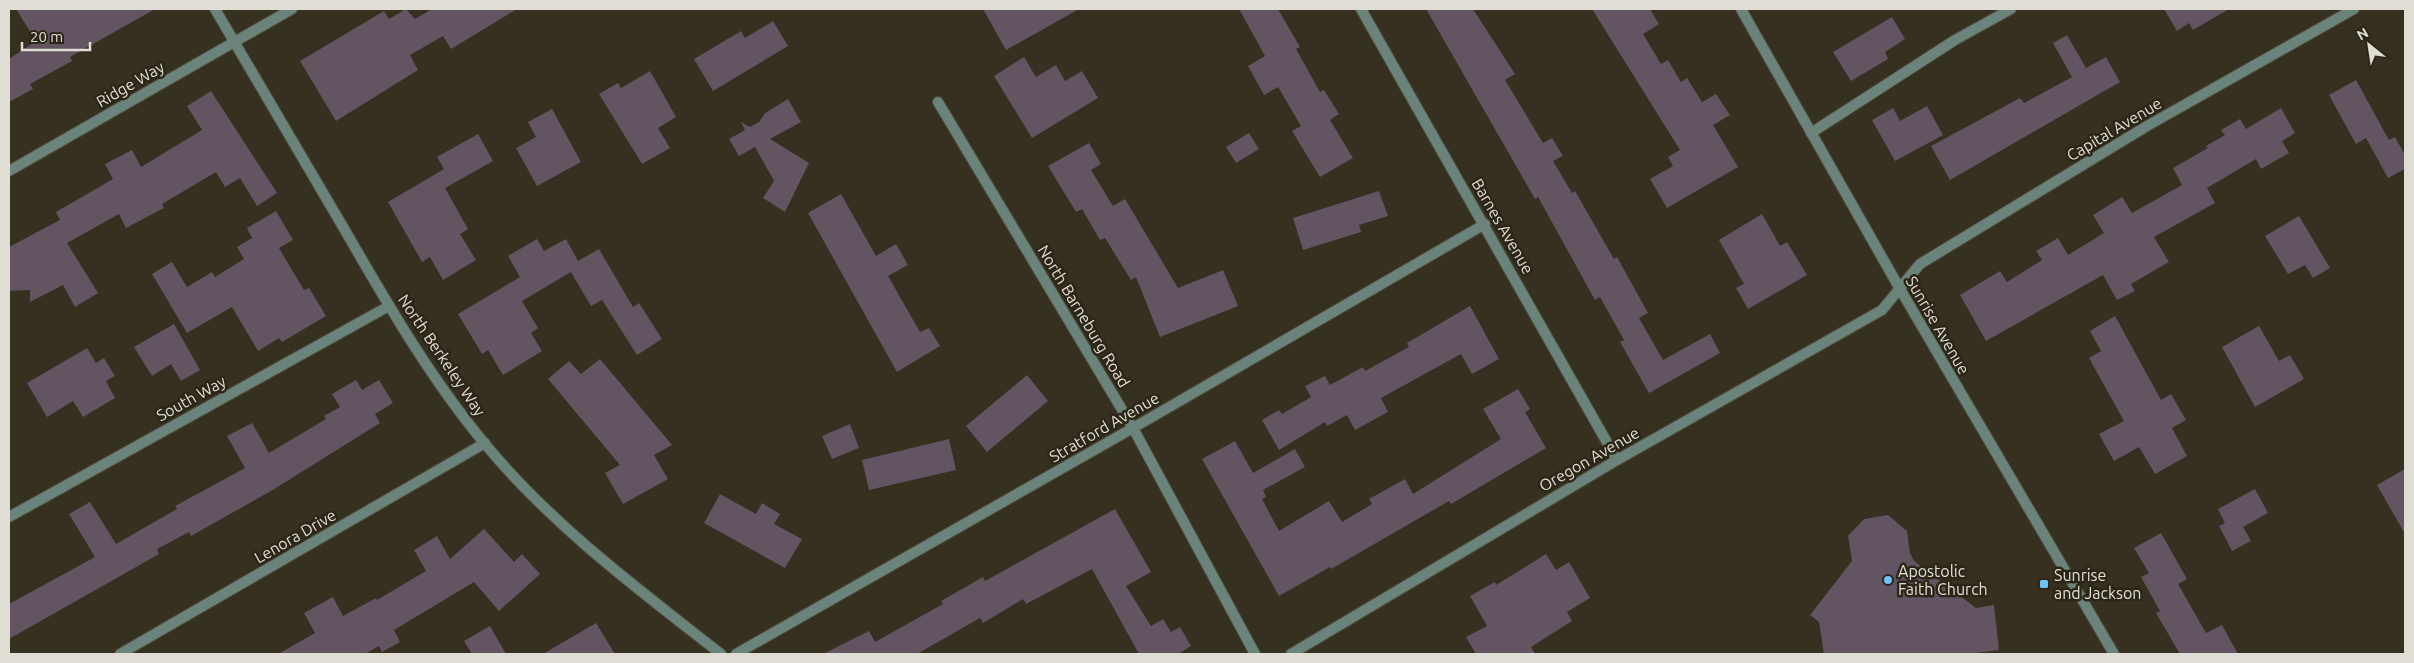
<svg xmlns="http://www.w3.org/2000/svg" width="2414" height="663" viewBox="0 0 2414 663" font-family="Ubuntu,sans-serif">
  <style>
    .building { fill: #625461 }
    .lines { fill: none; stroke-linecap: round; stroke-linejoin: round }
    .service-casing { stroke: #504c3d; stroke-width: 12 }
    .minor-casing { stroke: #504c3d; stroke-width: 12 }
    .tertiary-casing { stroke: #504c3d; stroke-width: 12 }
    .service { stroke: #6a837b; stroke-width: 10 }
    .minor { stroke: #6a837b; stroke-width: 10 }
    .tertiary { stroke: #6a837b; stroke-width: 10 }
    .poi-dot { fill: #71c1f5; stroke: #2b2617; stroke-width: 2 }
    .labels { text-anchor: middle; dominant-baseline: central; stroke-width: 5; stroke-linejoin: round; paint-order: stroke }
    .street-label { font-size: 16px; fill: #e0ddd4; stroke: #2b2617 }
    .poi-label { font-size: 16px; fill: #e0ddd4; stroke: #2b2617; text-anchor: start }
  </style>
  <rect width="100%" height="100%" fill="#353020"/>
  <g class="building">
    <polygon points="16,9 155,9 70,57 72,61 30,84 33,89 9,102 9,59 36,41"/>
    <polygon points="406,9 415,19 432,9 517,9 451,49 443,36 410,55 418,70 336,121 300,61 384,11 389,19"/>
    <polygon points="983,9 1079,9 1006,50"/>
    <polygon points="1239,9 1278,9 1300,47 1296,49 1320,92 1324,90 1339,114 1330,120 1353,158 1320,177 1292,131 1301,126 1278,87 1264,95 1248,66 1265,56"/>
    <polygon points="1426,9 1473,9 1515,74 1505,80 1543,143 1552,138 1563,156 1553,161 1572,193 1575,191 1614,259 1617,257 1648,313 1639,318 1663,360 1710,334 1720,353 1649,393 1620,342 1624,340 1600,297 1595,300 1538,197 1535,199"/>
    <polygon points="1592,9 1650,9 1659,24 1643,34 1661,64 1668,60 1681,82 1687,78 1702,102 1716,94 1730,115 1713,125 1738,167 1667,208 1650,179 1673,166 1668,157 1680,150"/>
    <polygon points="2164,9 2229,9 2193,30 2189,23 2177,31"/>
    <polygon points="1892,17 1905,39 1885,52 1888,59 1851,81 1833,52"/>
    <polygon points="773,21 788,46 713,91 694,59 741,31 745,38"/>
    <polygon points="2067,35 2086,68 2106,57 2120,82 1950,180 1931,146 2020,98 2024,103 2072,77 2053,43"/>
    <polygon points="1024,57 1036,77 1056,65 1065,81 1082,71 1098,98 1032,138 994,76"/>
    <polygon points="650,71 676,117 658,128 670,148 642,164 599,94 618,83 621,88"/>
    <polygon points="2356,80 2389,140 2395,137 2405,155 2405,169 2388,178 2366,138 2356,144 2329,95"/>
    <polygon points="211,91 277,193 257,206 240,178 225,187 216,172 162,204 164,208 126,228 119,214 67,243 98,293 75,307 63,285 30,302 30,290 9,291 9,247 60,220 56,212 113,179 105,164 132,150 141,167 202,130 187,106"/>
    <polygon points="788,99 801,122 770,139 809,163 785,212 763,198 774,181 755,147 739,156 729,139 745,130 741,122 750,127 759,122 765,113"/>
    <polygon points="1927,106 1943,135 1895,161 1872,120 1893,108 1900,121"/>
    <polygon points="2281,108 2295,133 2282,141 2289,153 2261,169 2256,159 2207,188 2215,203 2154,237 2169,262 2131,284 2135,291 2117,300 2103,275 1986,341 1960,295 2000,271 2007,282 2042,260 2036,251 2058,238 2068,255 2104,233 2093,215 2122,197 2132,213 2182,185 2173,168 2208,148 2206,146 2225,135 2221,130 2240,119 2246,129"/>
    <polygon points="552,109 581,162 537,186 516,148 536,137 528,122"/>
    <polygon points="1249,133 1259,149 1236,163 1226,147"/>
    <polygon points="478,134 493,161 445,188 468,229 460,234 476,260 443,280 430,257 422,262 388,202 444,169 437,157"/>
    <polygon points="1089,143 1101,164 1091,170 1113,206 1125,199 1178,288 1223,270 1238,306 1160,337 1136,277 1131,280 1105,238 1100,240 1082,209 1076,212 1048,166"/>
    <polygon points="1379,191 1388,216 1359,225 1361,232 1303,250 1293,218"/>
    <polygon points="841,194 876,256 896,244 908,265 888,276 920,332 929,328 940,346 897,372 808,213"/>
    <polygon points="276,211 293,240 279,248 304,290 309,288 326,316 282,342 279,338 258,351 232,307 187,333 152,274 172,262 187,287 212,272 215,277 244,259 237,247 252,238 247,228"/>
    <polygon points="1762,214 1780,246 1787,242 1807,275 1748,309 1736,288 1744,284 1719,240"/>
    <polygon points="2299,216 2330,268 2313,278 2305,265 2288,274 2265,236"/>
    <polygon points="537,239 544,251 566,239 578,261 599,249 633,307 639,303 662,339 637,355 602,300 591,306 571,272 522,301 538,328 531,333 542,351 503,375 488,350 482,354 458,314 520,277 508,256"/>
    <polygon points="1470,306 1499,359 1472,374 1461,354 1381,398 1388,412 1355,430 1347,415 1327,426 1325,422 1279,450 1262,420 1279,410 1282,414 1311,397 1305,386 1325,376 1330,385 1363,367 1365,371 1409,347 1407,343"/>
    <polygon points="2115,316 2161,400 2171,394 2186,420 2172,428 2187,456 2155,474 2139,447 2114,461 2099,434 2124,421 2089,358 2101,351 2090,331"/>
    <polygon points="174,324 200,370 181,381 171,364 152,376 134,347"/>
    <polygon points="2259,326 2279,361 2290,355 2304,379 2255,407 2222,347"/>
    <polygon points="87,348 96,363 104,358 115,376 106,381 115,398 83,417 73,401 47,417 27,383"/>
    <polygon points="600,359 672,445 654,455 668,479 623,504 605,473 620,465 548,379 569,361 581,374"/>
    <polygon points="1027,375 1048,401 987,452 966,426"/>
    <polygon points="356,380 362,390 379,380 393,403 375,414 380,423 271,491 191,536 189,532 157,549 159,554 9,639 9,604 95,557 69,514 90,502 116,544 177,509 175,506 245,468 227,436 252,423 269,453 326,419 324,416 340,407 332,394"/>
    <polygon points="1518,389 1530,409 1525,412 1546,448 1451,504 1449,501 1331,569 1330,567 1279,596 1202,459 1235,441 1253,473 1295,449 1305,467 1263,490 1266,497 1262,499 1279,531 1329,501 1342,522 1372,504 1369,499 1405,479 1413,494 1501,439 1483,409"/>
    <polygon points="850,424 859,448 832,459 822,436"/>
    <polygon points="949,439 956,470 869,490 862,460"/>
    <polygon points="2405,469 2405,534 2377,485"/>
    <polygon points="2255,489 2268,513 2243,527 2251,541 2232,551 2219,526 2225,523 2218,509"/>
    <polygon points="720,494 756,514 762,503 780,514 774,524 802,539 785,568 704,523"/>
    <polygon points="1115,509 1151,572 1126,586 1151,626 1163,619 1171,632 1180,627 1191,646 1178,654 1139,654 1092,569 1026,604 1023,599 983,623 980,618 917,654 823,654 869,631 875,642 943,604 941,601 983,577 985,581"/>
    <polygon points="1888,515 1907,531 1910,553 1914,561 1976,608 1994,605 1999,650 1968,654 1824,654 1819,622 1810,615 1852,561 1848,536 1864,519"/>
    <polygon points="484,529 514,562 522,554 540,574 499,611 474,582 394,630 400,642 382,652 379,646 365,654 278,654 315,633 304,613 333,597 343,616 376,598 377,600 426,571 414,550 437,536 450,559"/>
    <polygon points="2161,533 2187,579 2178,584 2206,633 2222,625 2238,654 2180,654 2156,613 2160,611 2141,577 2149,573 2134,548"/>
    <polygon points="1546,554 1556,570 1569,562 1590,598 1567,612 1572,621 1531,647 1535,654 1476,654 1466,637 1487,626 1470,596 1495,582 1496,585"/>
    <polygon points="596,623 615,654 543,654"/>
    <polygon points="490,626 506,654 472,654 464,641"/>
  </g>
  <g class="lines">
    <g class="service-casing">
      <polyline id="service" points="1811,133 1955,40 2011,9"/>
    </g>
    <g class="minor-casing">
      <g id="minor">
        <path d="M215 9C259 83 302 158 346 232 388 305 431 379 485 444 553 526 638 589 721 654"/>
        <polyline points="1361,9 1617,460"/>
        <polyline points="938,102 1133,428 1255,654"/>
        <polyline points="9,171 292,9"/>
        <polyline points="9,517 389,306"/>
        <polyline points="120,654 485,443"/>
        <polyline points="736,654 1133,428 1485,224"/>
        <polyline points="1291,654 1617,460 1882,310 1920,264 2147,126 2354,9"/>
      </g>
    </g>
    <g class="tertiary-casing">
      <polyline id="tertiary" points="1741,9 1900,289 2114,654"/>
    </g>
    <use href="#service" class="service"/>
    <use href="#minor" class="minor"/>
    <use href="#tertiary" class="tertiary"/>
  </g>
  <g class="poi-dot">
    <circle cx="1888" cy="580" r="5"/>
    <rect x="2039" y="579" width="10" height="10" rx="2.5"/>
  </g>
  <g class="labels">
    <g class="street-label">
      <text transform="translate(130 84) rotate(-30)">Ridge Way</text>
      <text transform="translate(2114 129) rotate(-31)">Capital Avenue</text>
      <text transform="translate(1503 226) rotate(60)">Barnes Avenue</text>
      <text transform="translate(1084 316) rotate(59)">North Barneburg Road</text>
      <text transform="translate(1938 325) rotate(60)">Sunrise Avenue</text>
      <text transform="translate(442 355) rotate(56)">North Berkeley Way</text>
      <text transform="translate(191 398) rotate(-29)">South Way</text>
      <text transform="translate(1104 427) rotate(-30)">Stratford Avenue</text>
      <text transform="translate(1589 459) rotate(-30)">Oregon Avenue</text>
      <text transform="translate(295 536) rotate(-30)">Lenora Drive</text>
    </g>
    <g class="poi-label">
      <text x="1898" y="571">Apostolic<tspan x="1898" dy="18">Faith Church</tspan></text>
      <text x="2054" y="575">Sunrise<tspan x="2054" dy="18">and Jackson</tspan></text>
    </g>
  </g>
  <rect width="2414" height="663" fill="none" stroke="#e0ddd4" stroke-width="20"/>
  <g transform="translate(2369 45) rotate(330)" stroke="#2b2617" stroke-width="4" paint-order="stroke">
  <path d="M0-4L9 19L0 12L-9 19Z" fill="#e0ddd4"/>
  <text y="-8" font-size="14" font-weight="bold" text-anchor="middle" fill="#e0ddd4">N</text>
  </g>
  <path d="M22 42v8h68v-8" fill="none" stroke="#e0ddd4" stroke-width="2.5"/>
  <text x="30" y="42" font-size="15" fill="#e0ddd4" stroke="#2b2617" stroke-width="4" paint-order="stroke">20 m</text>
</svg>
